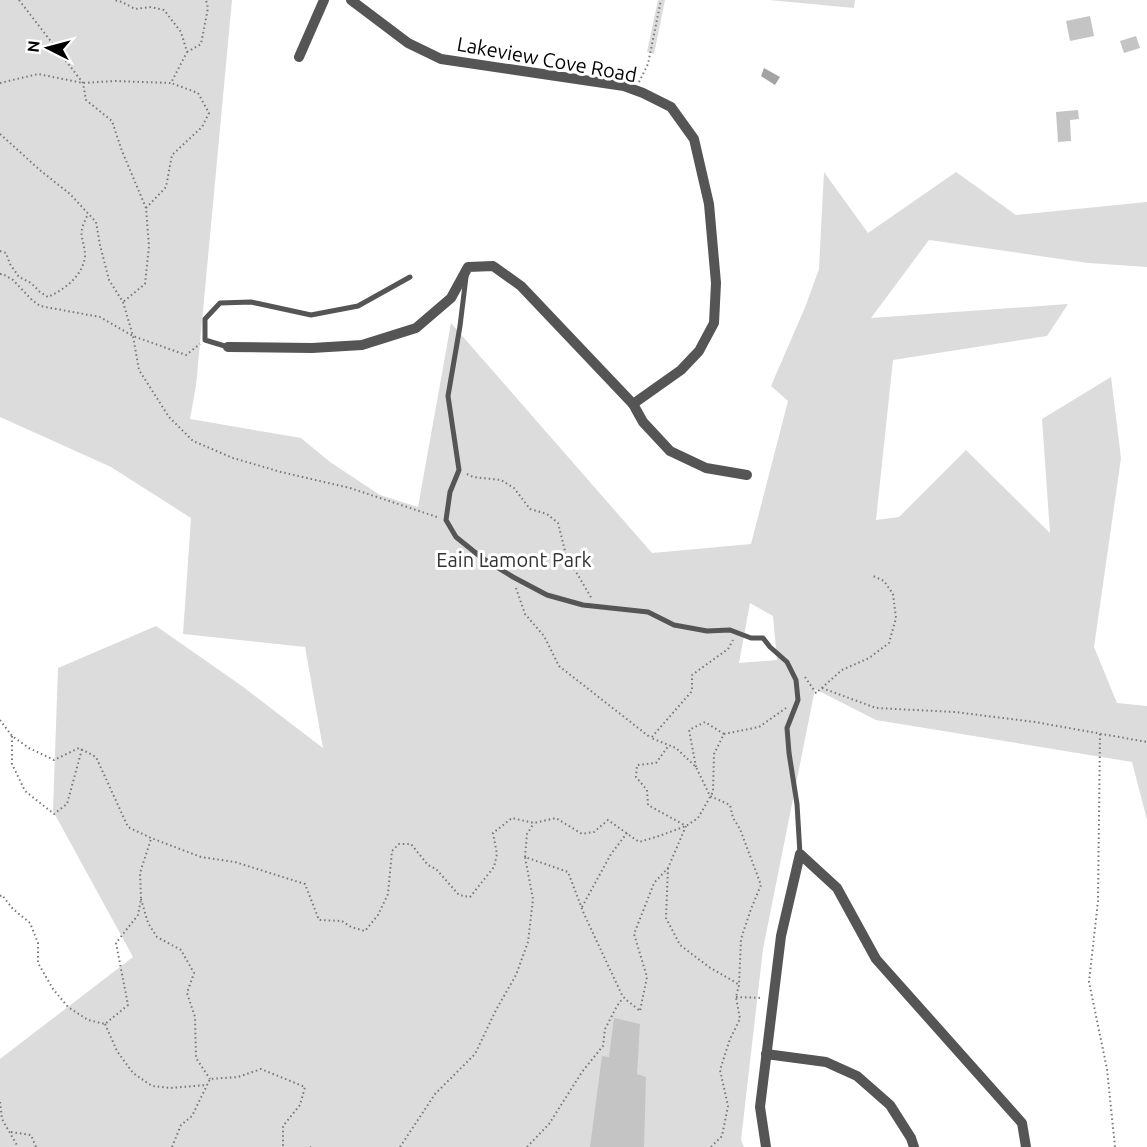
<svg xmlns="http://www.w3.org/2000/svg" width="1147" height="1147" viewBox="0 0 1147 1147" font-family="Ubuntu,sans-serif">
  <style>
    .green { fill: #dcdcdc; fill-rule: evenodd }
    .water { fill: #a3a3a3 }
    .building { fill: #c4c4c4 }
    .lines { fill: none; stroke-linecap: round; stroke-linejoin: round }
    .path { stroke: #777; stroke-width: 2; stroke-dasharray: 1.5 3; stroke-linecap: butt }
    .lane { stroke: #555; stroke-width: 5 }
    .street { stroke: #555; stroke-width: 10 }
    .labels { text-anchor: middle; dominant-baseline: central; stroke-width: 6; stroke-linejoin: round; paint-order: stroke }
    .street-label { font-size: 20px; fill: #000; stroke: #fff }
    .park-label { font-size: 20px; fill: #333; stroke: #fff }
  </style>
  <rect width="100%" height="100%" fill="#fff"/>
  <g class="green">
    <path d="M0 0H232L196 386 190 419 301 438 330 462 380 495 418 507 451 323 652 553 751 544 788 401 771 386 806 305 819 269 824 172 868 233 956 172 1016 215 1147 202V267L1088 263 929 240 871 318 1068 304 1047 336 893 360 876 520 899 517 966 450 1050 533 1042 419 1111 377 1121 458 1094 647 1117 703 1147 706V820L1132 762 876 720 815 689 763 949 741 1140 744 1147H0V1059L133 957 53 811 58 668 156 626 242 686 323 748 305 647 183 634 191 518 111 467 0 417ZM750 603 773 616 777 660 739 663Z"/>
    <polygon points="658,0 665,0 654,54 647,52"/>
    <polygon points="769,0 855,0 854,8"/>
  </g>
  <polygon class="water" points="764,68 780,77 775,85 761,76"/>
  <g class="building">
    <polygon points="1090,16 1094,36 1070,41 1066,21"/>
    <polygon points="1136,36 1140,48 1124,53 1120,41"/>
    <polygon points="1078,110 1079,119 1070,120 1071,141 1058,142 1056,112"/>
    <polygon points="614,1018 640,1024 637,1074 646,1077 644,1147 590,1147 602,1056 609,1057"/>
  </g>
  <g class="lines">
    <g class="path">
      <polyline points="19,0 83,83 86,100 112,121 122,151 146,208 149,246 145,284 123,302"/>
      <polyline points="187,52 201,44 208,8 206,0"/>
      <polyline points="639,82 648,64 661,0"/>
      <polyline points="0,83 38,74 83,83 114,81 171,83 187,52 181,32 164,10 151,7 135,9 122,2 113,0"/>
      <polyline points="0,134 41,171 70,194 96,222 100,245 109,280 123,302 133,336 139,370 169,417 193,441 233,458 281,472 350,488 437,517"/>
      <polyline points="146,208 166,187 172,155 202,127 209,113 198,93 171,83"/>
      <path d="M0 251 6 253 10 264 19 277 31 283 40 292 48 297C65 289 83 276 85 256 85 249 83 243 82 237 80 229 85 221 88 214"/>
      <polyline points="0,274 3,274 13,280 32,300 40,306 100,317 133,336 186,355 200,344"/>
      <polyline points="467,474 473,477 501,480 514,488 530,509 547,514 558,523 566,555 592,599"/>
      <polyline points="516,588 525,614 544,636 559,666 651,738"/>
      <polyline points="805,677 816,693 842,670 869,658 889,643 896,618 893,594 884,581 871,575"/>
      <polyline points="822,688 876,708 955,712 1035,722 1147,742"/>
      <polyline points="0,720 12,736 29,748 54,760 79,748 96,757 128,827 151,838 201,857 235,862 305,884 319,920 342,921 351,927 365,931 378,915 388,894 392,851 399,844 411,844 428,865 436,869 459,895 470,897 494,867 497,854 493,833 512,818 534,823 556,818 582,834 594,832 608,820 639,842 659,836 686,826 698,818 713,792 714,754 724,734 759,727 786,708"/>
      <polyline points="1100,734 1098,901 1089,982 1107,1069 1115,1147"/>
      <polyline points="12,736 12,764 25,791 54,814 67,804 82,749"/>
      <polyline points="696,767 689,730 705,722 724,734"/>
      <polyline points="525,857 527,834 534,823"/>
      <polyline points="668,868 666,918 680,945 709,967 738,984"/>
      <polyline points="0,896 2,895 13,909 30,923 38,943 38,963 53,989 68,1007 88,1020 105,1024 128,1005 116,943 138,915 141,899 140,873 151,839"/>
      <polyline points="141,899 148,923 157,937 181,950 194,973 187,993 195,1017 196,1058 210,1079"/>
      <polyline points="582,907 611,854 627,833"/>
      <polyline points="736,997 763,998"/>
      <polyline points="105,1024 117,1051 133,1073 152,1086 171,1088 206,1085"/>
      <polyline points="0,1102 2,1119 18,1147"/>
      <polyline points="11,1132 31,1135 36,1147"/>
      <polyline points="172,1147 181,1125 192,1116 210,1079 238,1077 261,1069 305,1087 300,1105 283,1126 283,1147"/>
      <polyline points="310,1147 311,1147"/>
      <path d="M400 1147 435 1094 475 1054 496 1010 516 975 528 942 533 899 525 857 568 872 584 914 622 995C624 999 636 1007 640 1011L647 977 634 934 654 883 668 868 686 826 648 805 647 790 636 777 637 765 656 763 669 745"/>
      <polyline points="527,1147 549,1124 582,1072 603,1046 605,1029 617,1006 623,998"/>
      <polyline points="711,1147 722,1136 728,1106 720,1070 730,1039 740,1019 736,997 739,985 741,939 751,909 761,885 740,829 733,818 730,805 710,796 696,767 676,748 651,738 692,691 692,675 728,649 733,640"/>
    </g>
    <g class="lane">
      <polyline points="466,277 460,326 448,396 459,470 450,492 446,520 456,537 482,558 513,577 547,595 583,605 648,612 674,625 707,631 730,630 751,638 763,638 770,647 787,662 796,680 798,700 787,728 789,753 797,804 800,854"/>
      <polyline points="228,347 205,340 205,319 220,303 251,302 311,315 358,306 410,277"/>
    </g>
    <g class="street">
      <polyline points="299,57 324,0"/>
      <polyline points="228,347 312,348 362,345 416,328 451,298 468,267 493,266 521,286 633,404 681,370 699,351 714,323 716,283 709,204 694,139 671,107 643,93 624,86 441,59 408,43 351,0"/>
      <polyline points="633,404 643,422 670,451 706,468 747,475"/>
      <polyline points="766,1054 826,1062 857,1076 890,1105 911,1138 914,1147"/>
      <polyline points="766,1147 760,1107 781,936 800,854 837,888 876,959 1022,1123 1026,1147"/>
    </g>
  </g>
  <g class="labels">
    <g class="street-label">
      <text transform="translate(547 59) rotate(10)">Lakeview Cove Road</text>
    </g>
    <g class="park-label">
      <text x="514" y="559">Eain Lamont Park</text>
    </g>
  </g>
  <g transform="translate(48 48) rotate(276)" stroke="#ffffff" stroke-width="4.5" paint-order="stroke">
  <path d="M0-4.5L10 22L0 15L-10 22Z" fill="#000000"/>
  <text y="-9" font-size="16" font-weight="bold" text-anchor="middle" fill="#000000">N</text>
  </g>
</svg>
